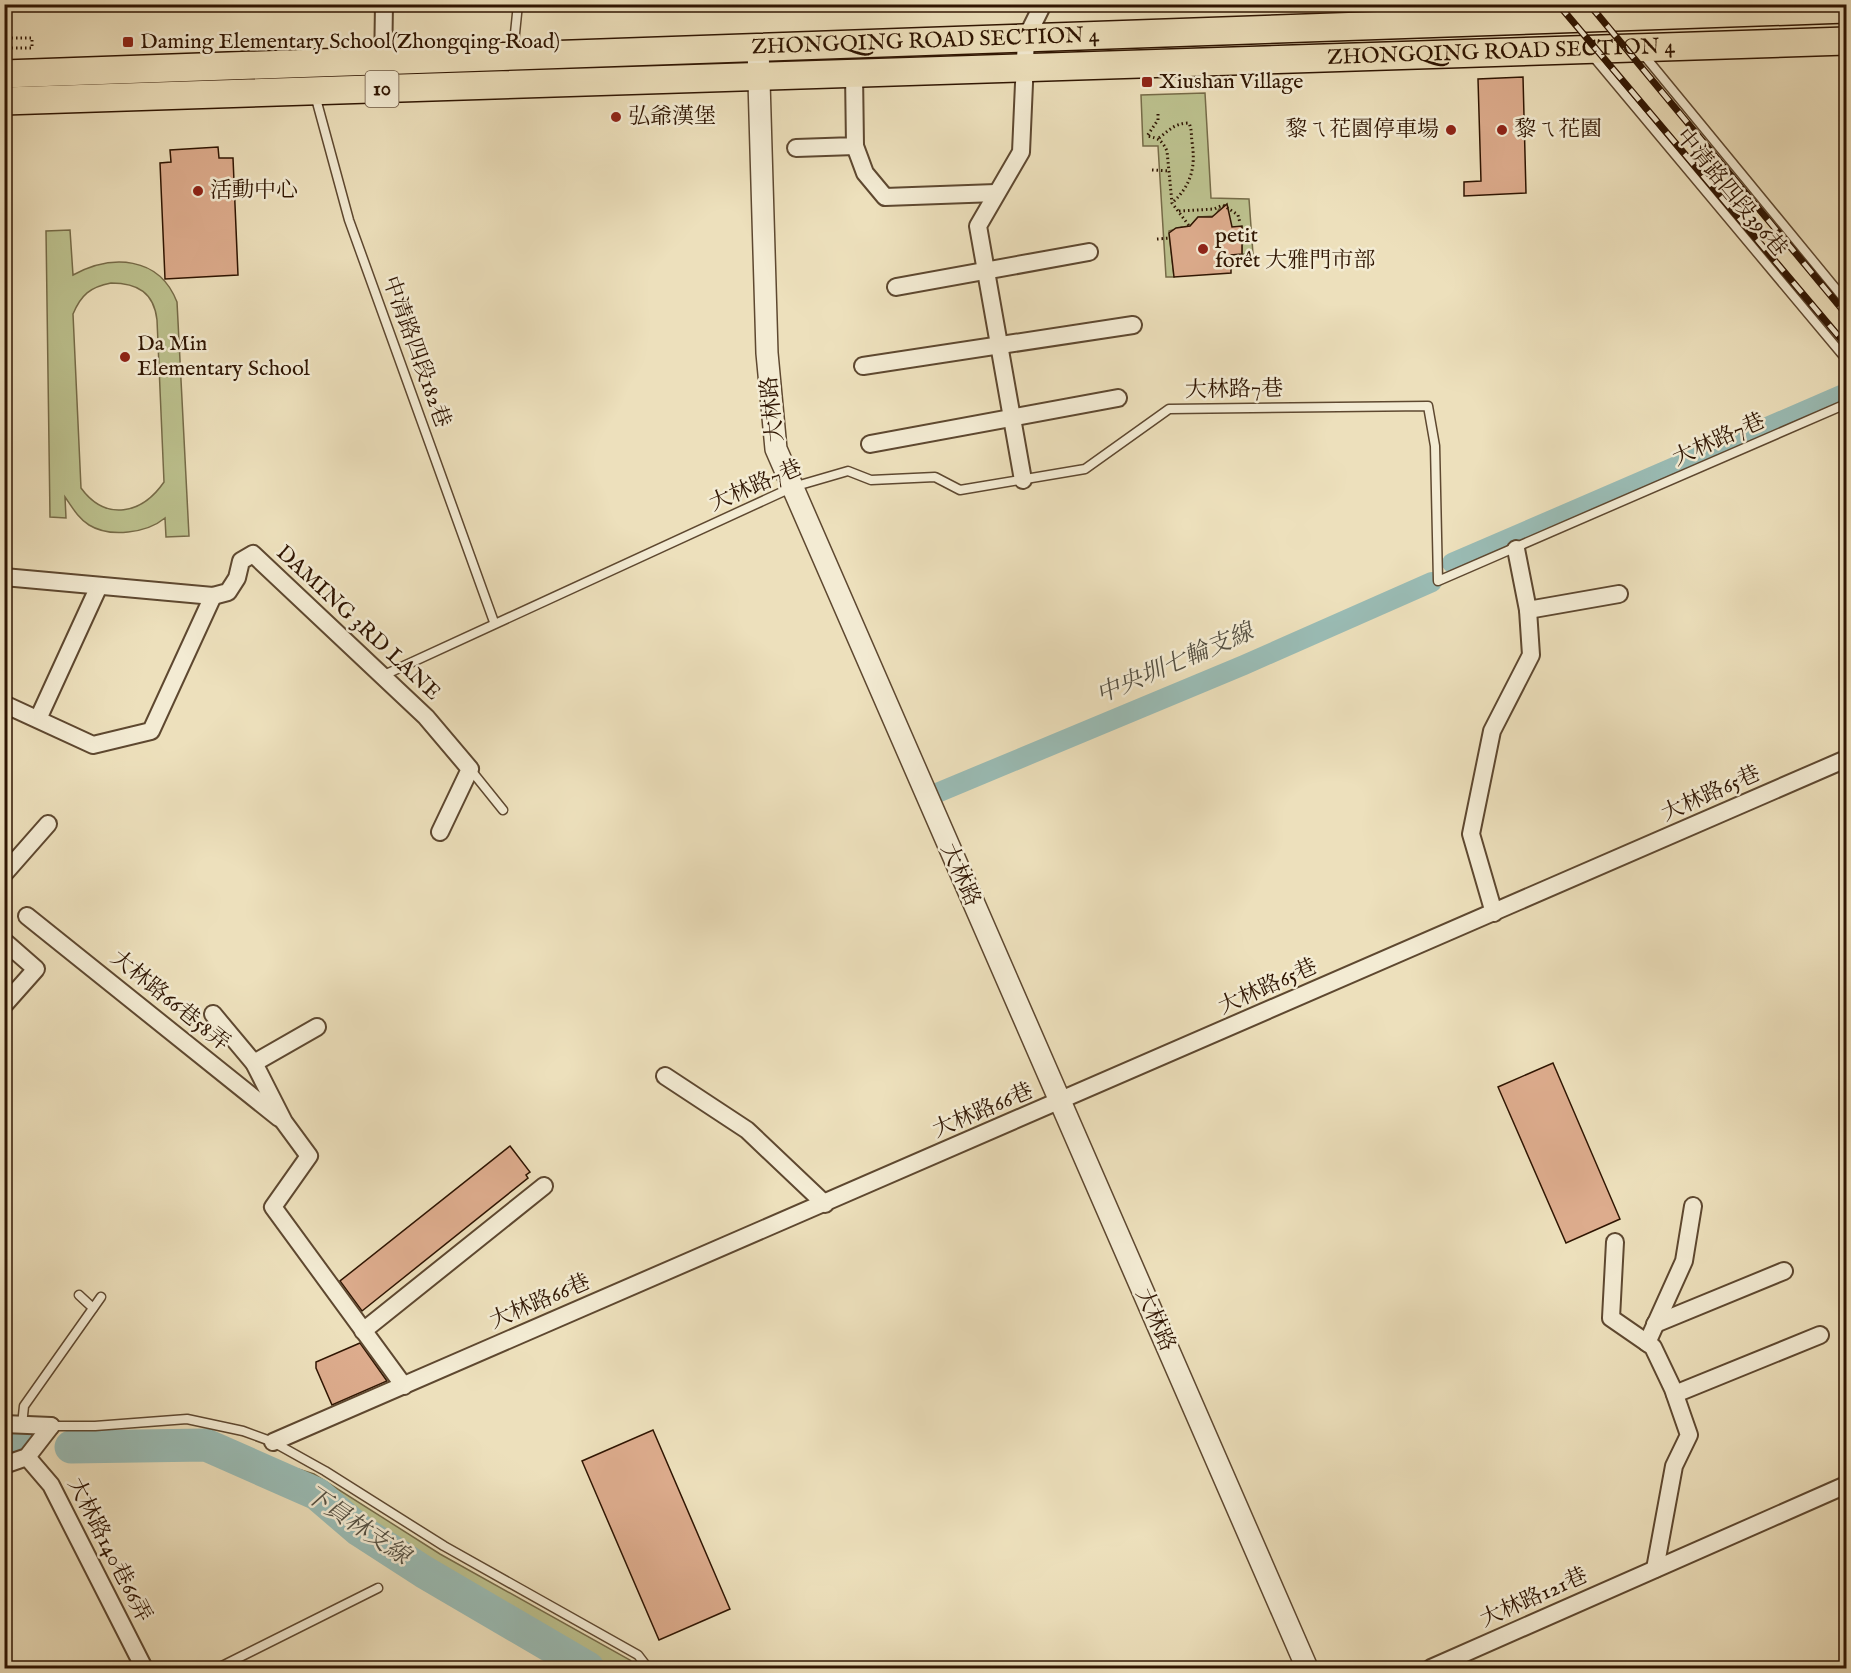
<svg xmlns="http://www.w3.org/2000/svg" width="1851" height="1673" viewBox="0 0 1851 1673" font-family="'IM FELL English','Noto Serif TC',serif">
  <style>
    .green { fill: #bcc18e; stroke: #766b48; stroke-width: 1.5; fill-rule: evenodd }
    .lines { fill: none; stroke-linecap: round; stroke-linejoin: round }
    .canal { stroke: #9abcb5; stroke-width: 20 }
    .river { stroke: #9abcb5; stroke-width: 33 }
    .building { fill: #ddac8d; stroke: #2f1502; stroke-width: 1.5 }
    .service-casing { stroke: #5e4830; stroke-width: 11 }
    .minor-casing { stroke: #5e4830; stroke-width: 20 }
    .tertiary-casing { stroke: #5e4830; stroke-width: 24 }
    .primary-casing { stroke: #2f1502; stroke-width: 30 }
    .path { stroke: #2f1502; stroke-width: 3; stroke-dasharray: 1.5 3; stroke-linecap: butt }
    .service { stroke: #f3ebd3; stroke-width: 8 }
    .minor { stroke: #f3ebd3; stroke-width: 16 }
    .tertiary { stroke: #f3ebd3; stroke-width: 21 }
    .primary { stroke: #ede0bc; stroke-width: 27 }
    .rail-casing { stroke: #2f1502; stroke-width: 7 }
    .rail { stroke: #f3ebd3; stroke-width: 4.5; stroke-dasharray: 14; stroke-linecap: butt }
    .path-bridge { stroke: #2f1502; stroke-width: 3; stroke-dasharray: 1.5 3; stroke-linecap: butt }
    .poi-dot { fill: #8f2418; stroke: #f3ebd3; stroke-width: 2 }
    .labels { text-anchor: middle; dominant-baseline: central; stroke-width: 5; stroke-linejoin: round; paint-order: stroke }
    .shield { fill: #f3ebd3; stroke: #6a5541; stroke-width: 1.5 }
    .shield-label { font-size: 21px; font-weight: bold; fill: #2f1502 }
    .street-label { font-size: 22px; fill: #2f1502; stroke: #f3ebd3 }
    .poi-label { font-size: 22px; fill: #2f1502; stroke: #f3ebd3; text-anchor: start }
    .water-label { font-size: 24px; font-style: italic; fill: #544f41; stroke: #f3ebd3 }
  </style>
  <rect width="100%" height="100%" fill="#ede0bc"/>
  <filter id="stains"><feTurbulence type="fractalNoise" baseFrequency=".00333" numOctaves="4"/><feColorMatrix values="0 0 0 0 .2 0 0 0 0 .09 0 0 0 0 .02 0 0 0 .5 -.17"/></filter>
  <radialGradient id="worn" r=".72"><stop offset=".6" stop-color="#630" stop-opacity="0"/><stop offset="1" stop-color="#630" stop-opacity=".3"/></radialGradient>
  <g class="green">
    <polygon points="1205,93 1211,198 1249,199 1253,254 1242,254 1242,227 1230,227 1224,209 1219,209 1215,216 1198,217 1187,230 1182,227 1169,231 1174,277 1166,277 1158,146 1143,146 1141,95"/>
    <path d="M70 230 73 275C112 254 159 256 177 302L189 536 166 537 165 518C147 533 110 538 89 525 78 518 72 507 65 497L66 518 50 517 46 231ZM111 283C138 283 154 293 157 320L164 482C142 514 106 522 81 488L73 314C81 295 90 287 111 283Z"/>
    <polygon points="298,1469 314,1474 440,1554 630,1660 638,1668 599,1668 413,1556 379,1533"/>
  </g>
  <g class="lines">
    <g class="canal">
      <polyline points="1452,563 1846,393"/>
      <polyline points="937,793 1244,665 1432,582"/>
    </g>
    <g class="river">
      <polyline points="4,1443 19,1445"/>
      <polyline points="71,1447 206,1445 317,1494 359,1530 424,1572 588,1668"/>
    </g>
  </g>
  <g class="building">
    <polygon points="1523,77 1526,193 1464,196 1464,182 1481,181 1478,79"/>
    <polygon points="218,147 219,158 233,158 238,275 165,279 160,163 171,162 170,150"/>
    <polygon points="1227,204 1232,227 1242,226 1242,254 1231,255 1231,273 1174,277 1169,233 1176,228 1190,226 1198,217 1212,217"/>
    <polygon points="1553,1063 1620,1219 1566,1243 1498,1087"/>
    <polygon points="510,1146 530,1172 526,1175 528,1178 362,1311 340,1281"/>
    <polygon points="360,1343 387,1381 332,1405 316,1368 316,1362"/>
    <polygon points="653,1430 730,1609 659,1640 582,1461"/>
  </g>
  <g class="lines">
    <g class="service-casing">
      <g id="service">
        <polyline points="513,53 518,4"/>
        <polyline points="1591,54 1846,359"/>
        <polyline points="1643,54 1846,301"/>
        <polyline points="315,95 349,220 494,622"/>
        <polyline points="382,676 793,487 848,471 871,480 935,477 960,490 1085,469 1169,409 1428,406 1435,446 1438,581 1846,404"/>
        <polyline points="470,769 503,810"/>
        <polyline points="79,1295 93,1308"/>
        <polyline points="22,1425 24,1406 101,1297"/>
        <polyline points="51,1426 95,1426 187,1419 243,1431 273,1442 325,1471 444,1546 638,1655 648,1668"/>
        <polyline points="218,1668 378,1588"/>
      </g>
    </g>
    <g class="minor-casing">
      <g id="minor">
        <polyline points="383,70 384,4"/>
        <polyline points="855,146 865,173 885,197 996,193"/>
        <polyline points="796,148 855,146 854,73"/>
        <polyline points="896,287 1089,252"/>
        <polyline points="863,366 1133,325"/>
        <polyline points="870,444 1118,398"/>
        <polyline points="1023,480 978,226 1021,152 1026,38 1043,4"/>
        <polyline points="4,577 213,596 228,592 237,578 241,561 253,554 426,717 470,769 440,832"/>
        <polyline points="1528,610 1619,594"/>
        <polyline points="4,704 93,745 151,731 213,596"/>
        <polyline points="38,719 99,586"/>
        <polyline points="4,874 48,824"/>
        <polyline points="1494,913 1471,834 1492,731 1531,655 1528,610 1516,549"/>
        <polyline points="27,916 279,1118"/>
        <polyline points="4,941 36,969 4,1005"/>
        <polyline points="213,1014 254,1063 284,1122 309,1156 273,1207 404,1386"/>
        <polyline points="254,1063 317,1027"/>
        <polyline points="665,1076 747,1130 825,1204"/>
        <polyline points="1615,1242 1611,1318 1653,1347 1673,1389 1689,1435 1674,1466 1655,1569"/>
        <polyline points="1655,1324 1784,1271"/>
        <polyline points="363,1331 544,1186"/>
        <polyline points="1647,1343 1684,1261 1693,1206"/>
        <polyline points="1675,1394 1820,1335"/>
        <polyline points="4,1424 51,1426"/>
        <polyline points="273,1442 1846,759"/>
        <polyline points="27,1457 51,1485 144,1668"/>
        <polyline points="4,1465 27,1457 51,1426"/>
        <polyline points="1431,1668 1846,1485"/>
      </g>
    </g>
    <g class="tertiary-casing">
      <polyline id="tertiary" points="758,47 767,353 776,449 1307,1668"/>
    </g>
    <g class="primary-casing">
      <g id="primary">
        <path id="s1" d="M4 74 1846 9"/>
        <path id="s2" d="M4 101 1846 41"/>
      </g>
    </g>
    <g class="path">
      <polyline points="7,38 32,38 32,48 8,48"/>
      <path d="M1158 114V120L1147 136C1158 138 1162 140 1167 151L1172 203 1190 227"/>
      <path d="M1159 138C1168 131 1175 123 1189 123 1192 130 1191 134 1192 142 1196 167 1191 186 1172 203"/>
      <polyline points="1152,170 1170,171"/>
      <polyline points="1179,211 1214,209 1223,205 1238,215 1240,223"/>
      <polyline points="1157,239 1170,238"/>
    </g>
    <use href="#service" class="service"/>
    <use href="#minor" class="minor"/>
    <use href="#tertiary" class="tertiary"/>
    <use href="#primary" class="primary"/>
    <g class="rail-casing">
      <g id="rail">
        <polyline points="1558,4 1846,345"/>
        <polyline points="1589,4 1846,314"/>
      </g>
    </g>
    <use href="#rail" class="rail"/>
    <polyline class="path-bridge" points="7,122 8,48"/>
  </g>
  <g class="poi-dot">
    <rect x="122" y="36" width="12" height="12" rx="3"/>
    <rect x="1141" y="76" width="12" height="12" rx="3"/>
    <circle cx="616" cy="117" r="6"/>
    <circle cx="1451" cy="130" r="6"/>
    <circle cx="1502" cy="130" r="6"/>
    <circle cx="198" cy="191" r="6"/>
    <circle cx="1203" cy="249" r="6"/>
    <circle cx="125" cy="357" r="6"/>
  </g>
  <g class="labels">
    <rect class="shield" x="365.5" y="71" width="33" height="36" rx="4.5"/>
    <g class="shield-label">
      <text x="382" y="89">10</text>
    </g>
    <g class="street-label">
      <text stroke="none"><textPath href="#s1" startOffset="922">ZHONGQING ROAD SECTION 4</textPath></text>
      <text stroke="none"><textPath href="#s2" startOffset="1498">ZHONGQING ROAD SECTION 4</textPath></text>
      <text transform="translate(1731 193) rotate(50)">中清路四段396巷</text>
      <text transform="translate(416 352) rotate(70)">中清路四段182巷</text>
      <text transform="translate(1234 390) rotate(-1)">大林路7巷</text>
      <text transform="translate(773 409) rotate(-96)">大林路</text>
      <text transform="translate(1719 440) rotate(-24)">大林路7巷</text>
      <text transform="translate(756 486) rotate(-23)">大林路7巷</text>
      <text transform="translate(358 623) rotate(43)">DAMING 3RD LANE</text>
      <text transform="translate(1711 794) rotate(-24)">大林路65巷</text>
      <text transform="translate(960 875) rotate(66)">大林路</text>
      <text transform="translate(1268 987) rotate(-24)">大林路65巷</text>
      <text transform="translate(170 1001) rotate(39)">大林路66巷58弄</text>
      <text transform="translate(983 1111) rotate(-23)">大林路66巷</text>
      <text transform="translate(540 1302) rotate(-23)">大林路66巷</text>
      <text transform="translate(1155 1320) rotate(66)">大林路</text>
      <text transform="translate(109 1550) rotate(63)">大林路140巷66弄</text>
      <text transform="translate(1534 1598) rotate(-24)">大林路121巷</text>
    </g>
    <g class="poi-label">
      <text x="140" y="42">Daming Elementary School(Zhongqing Road)</text>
      <text x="1159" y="82">Xiushan Village</text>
      <text x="628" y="117">弘爺漢堡</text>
      <text x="1439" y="130" text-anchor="end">黎ㄟ花園停車場</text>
      <text x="1514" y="130">黎ㄟ花園</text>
      <text x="210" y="191">活動中心</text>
      <text x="1215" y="236">petit<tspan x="1215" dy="25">forêt 大雅門市部</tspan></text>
      <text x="137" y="344">Da Min<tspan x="137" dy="25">Elementary School</tspan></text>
    </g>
    <g class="water-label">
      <text transform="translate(1175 664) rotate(-23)">中央圳七輪支線</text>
      <text transform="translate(357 1526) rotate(34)">下員林支線</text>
    </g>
  </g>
  <rect width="1851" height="1673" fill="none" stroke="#ede0bc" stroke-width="24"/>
  <rect x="6" y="6" width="1839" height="1661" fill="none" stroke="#2f1502" stroke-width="3"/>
  <rect x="12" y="12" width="1827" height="1649" fill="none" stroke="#2f1502" stroke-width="1.5"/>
  <rect width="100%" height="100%" filter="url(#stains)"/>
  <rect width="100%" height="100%" fill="url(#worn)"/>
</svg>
